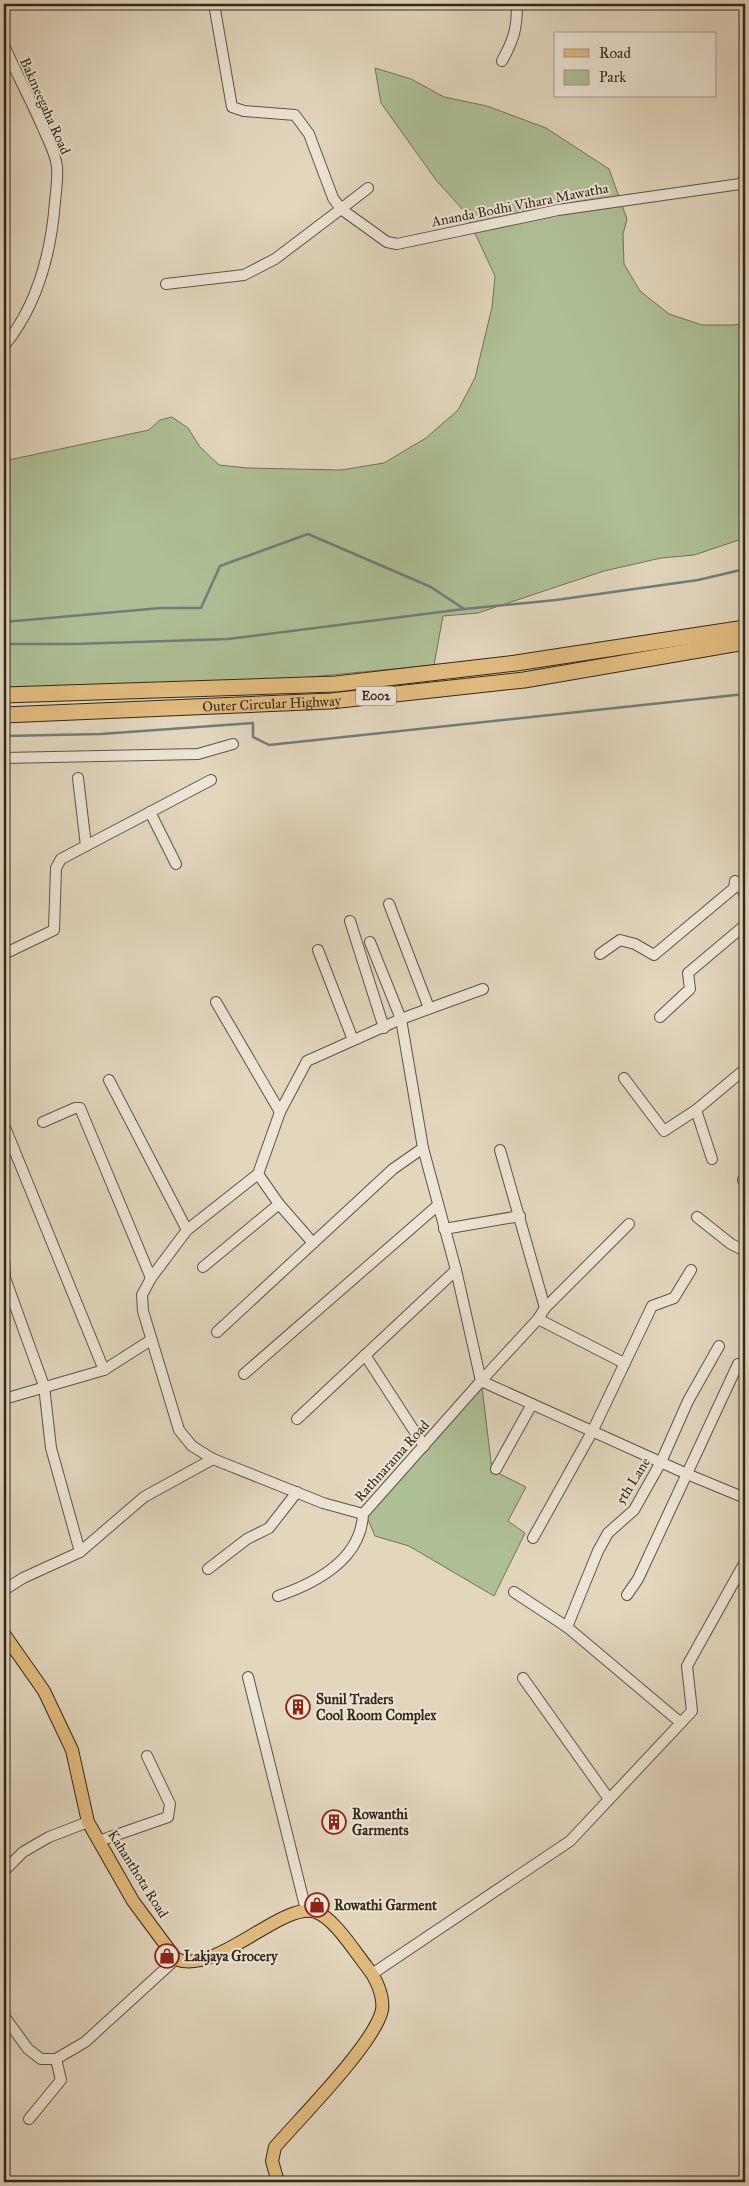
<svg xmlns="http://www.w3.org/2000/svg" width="749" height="2186" viewBox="0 0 749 2186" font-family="'IM FELL Great Primer',serif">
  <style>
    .green { fill: #aebf95; stroke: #707458 }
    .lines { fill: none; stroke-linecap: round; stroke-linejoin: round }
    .stream { stroke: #707e7a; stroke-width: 2.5 }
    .minor-casing { stroke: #5f5444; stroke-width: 12 }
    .major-casing { stroke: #33281b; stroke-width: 14 }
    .highway-casing { stroke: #33281b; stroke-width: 17 }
    .minor { stroke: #ece4d4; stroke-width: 10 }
    .major { stroke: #e1bb7e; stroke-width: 12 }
    .highway { stroke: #e1bb7e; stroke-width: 15 }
    .labels { text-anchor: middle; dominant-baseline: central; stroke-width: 4; stroke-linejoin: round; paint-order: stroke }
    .shield { fill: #ece4d4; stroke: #6a6052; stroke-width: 1 }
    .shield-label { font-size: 12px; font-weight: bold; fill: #33281b }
    .street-label { font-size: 14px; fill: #33281b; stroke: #ece4d4 }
    .poi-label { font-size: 14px; font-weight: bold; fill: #33281b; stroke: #ece4d4; text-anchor: start }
  </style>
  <rect width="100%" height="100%" fill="#e2d6bd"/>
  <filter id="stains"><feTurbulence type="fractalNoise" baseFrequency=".004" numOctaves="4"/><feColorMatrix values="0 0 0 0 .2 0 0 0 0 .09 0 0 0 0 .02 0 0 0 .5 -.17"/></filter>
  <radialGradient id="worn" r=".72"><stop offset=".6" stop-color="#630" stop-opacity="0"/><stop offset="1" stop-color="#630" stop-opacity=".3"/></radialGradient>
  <g class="green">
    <polygon points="375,68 411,79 444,97 487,106 546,128 609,169 627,219 623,234 624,264 640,291 669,314 702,325 734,325 745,323 745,538 694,555 661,558 604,571 478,613 443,616 434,665 300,678 4,688 4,461 149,430 160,420 172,417 188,428 200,447 219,465 247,468 341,470 384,463 426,438 458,410 475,378 492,307 495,276 465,212 436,180 381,103"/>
    <polygon points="482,1387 492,1470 526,1487 508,1521 525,1533 494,1596 409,1546 375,1536 367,1517"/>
  </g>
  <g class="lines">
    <g class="stream">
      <polyline points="4,622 161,608 201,608 220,566 308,534 431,587 464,609"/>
      <polyline points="4,644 74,644 228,639 464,609 556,600 698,580 745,569"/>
      <polyline points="4,736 101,734 253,723 253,737 269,745 745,694"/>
    </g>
    <g class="minor-casing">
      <g id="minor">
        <path d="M4 45C16 73 31 100 43 128 48 140 56 154 57 167 58 178 56 191 55 202 51 253 37 306 4 346"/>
        <path d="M502 61C514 39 517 29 517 4"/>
        <polyline points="368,188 341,209 387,242 397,244 558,210 740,184 745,178"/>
        <polyline points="166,284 244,275 275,259 341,209 333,198 309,134 295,115 244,111 232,107 214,4"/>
        <polyline points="4,758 198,754 233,744"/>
        <polyline points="78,778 86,846"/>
        <polyline points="150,812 176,864"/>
        <polyline points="389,904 429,1008"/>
        <polyline points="350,921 384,1028"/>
        <polyline points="370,942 401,1019 423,1148 456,1270 481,1381 538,1319 545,1308 629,1224"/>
        <polyline points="318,950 353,1040"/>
        <polyline points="4,954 54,930 56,868 61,859 211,780"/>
        <polyline points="600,954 620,940 635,944 654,955 734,888 735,881 741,886 745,896"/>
        <polyline points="216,1002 280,1112"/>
        <polyline points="660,1017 690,989 688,973 745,925"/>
        <polyline points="624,1078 664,1131 696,1110 745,1069"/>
        <polyline points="109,1080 187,1230"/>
        <polyline points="696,1110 712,1159"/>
        <polyline points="43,1122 75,1108 80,1108 151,1278"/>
        <polyline points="4,1125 104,1370"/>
        <polyline points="500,1150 545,1308"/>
        <polyline points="258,1174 279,1204"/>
        <polyline points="743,1180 745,1183"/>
        <polyline points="697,1217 731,1244 745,1251"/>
        <polyline points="444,1229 520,1216"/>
        <polyline points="4,1260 5,1278 44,1386 51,1448 80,1552"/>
        <polyline points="203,1267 279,1204 313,1243"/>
        <polyline points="538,1319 624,1363"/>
        <polyline points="217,1332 393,1169 423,1148"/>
        <polyline points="365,1355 424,1446"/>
        <polyline points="244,1374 437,1206"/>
        <polyline points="4,1399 104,1370 151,1340"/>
        <polyline points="297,1419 456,1270"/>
        <polyline points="213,1459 192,1446 179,1430 143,1311 142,1295 151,1278 187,1230 258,1174 280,1112 307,1061 401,1019 483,989"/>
        <polyline points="496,1469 532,1404"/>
        <polyline points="533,1538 592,1432 652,1306 674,1298 691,1270"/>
        <polyline points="208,1569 247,1539 269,1528 297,1492"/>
        <polyline points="4,1590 23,1578 80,1552 144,1497 213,1459 323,1503 363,1514 481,1381 687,1474 745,1498"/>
        <polyline points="514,1592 567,1627 681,1723"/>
        <polyline points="627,1595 638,1579 738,1364"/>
        <path d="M278 1596C316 1583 361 1560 363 1514"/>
        <polyline points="567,1627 598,1551 608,1533 634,1510 661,1462 688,1401 719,1346"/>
        <polyline points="248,1677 306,1910"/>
        <polyline points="523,1678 609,1799"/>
        <polyline points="99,1841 168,1817 170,1804 147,1756"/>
        <polyline points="4,1871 23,1852 49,1837 88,1822"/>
        <polyline points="372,1974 570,1841 692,1711 687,1666 745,1562"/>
        <polyline points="4,2016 28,2049 41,2059 56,2059 85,2042 176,1959"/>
        <polyline points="29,2119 61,2080 56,2059"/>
      </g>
    </g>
    <g class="major-casing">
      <path id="major" d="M4 1634 44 1691 72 1750 88 1822 133 1901 176 1959C216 1976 283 1900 316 1912 334 1918 355 1952 367 1967 376 1978 384 1996 382 2010 375 2043 300 2118 275 2147L272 2161 278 2182"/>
    </g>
    <g class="highway-casing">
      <g id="highway">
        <polyline points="4,695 336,684 516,663 745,628"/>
        <path id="s1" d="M4 715 331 701 524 680 745 642"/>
      </g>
    </g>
    <use href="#minor" class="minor"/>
    <use href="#major" class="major"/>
    <use href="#highway" class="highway"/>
  </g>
  <defs>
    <g id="building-ring" transform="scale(1.25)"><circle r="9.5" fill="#ece4d4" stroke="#8f2418" stroke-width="1.5"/><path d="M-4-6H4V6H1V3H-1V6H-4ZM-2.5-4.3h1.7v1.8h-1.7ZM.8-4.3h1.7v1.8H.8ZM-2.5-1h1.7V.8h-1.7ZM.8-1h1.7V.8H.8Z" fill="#8f2418"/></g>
    <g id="shop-ring" transform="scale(1.25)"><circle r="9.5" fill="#ece4d4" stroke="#8f2418" stroke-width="1.5"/><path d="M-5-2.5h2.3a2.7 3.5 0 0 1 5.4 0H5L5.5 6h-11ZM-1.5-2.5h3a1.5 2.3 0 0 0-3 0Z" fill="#8f2418"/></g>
  </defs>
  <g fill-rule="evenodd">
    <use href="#building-ring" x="298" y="1707"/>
    <use href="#building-ring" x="334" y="1822"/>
    <use href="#shop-ring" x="317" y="1905"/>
    <use href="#shop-ring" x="167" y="1956"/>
  </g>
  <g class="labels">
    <rect class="shield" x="356" y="686.5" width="40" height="19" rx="4"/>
    <g class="shield-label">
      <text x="376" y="696">E002</text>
    </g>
    <g class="street-label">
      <text transform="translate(45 106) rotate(66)">Bakmeegaha Road</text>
      <text transform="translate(520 205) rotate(-11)">Ananda Bodhi Vihara Mawatha</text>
      <text stroke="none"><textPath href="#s1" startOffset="268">Outer Circular Highway</textPath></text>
      <text transform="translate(392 1461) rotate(-48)">Rathnarama Road</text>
      <text transform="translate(633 1481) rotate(-58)">5th Lane</text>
      <text transform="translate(138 1874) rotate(58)">Kahanthota Road</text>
    </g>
    <g class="poi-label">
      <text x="316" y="1699">Sunil Traders<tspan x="316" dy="16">Cool Room Complex</tspan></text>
      <text x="352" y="1814">Rowanthi<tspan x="352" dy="16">Garments</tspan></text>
      <text x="334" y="1905">Rowathi Garment</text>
      <text x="184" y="1956">Lakjaya Grocery</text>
    </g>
  </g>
  <rect width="749" height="2186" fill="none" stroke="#e2d6bd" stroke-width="20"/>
  <rect x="5" y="5" width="739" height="2176" fill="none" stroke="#33281b" stroke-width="2.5"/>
  <rect x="10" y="10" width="729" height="2166" fill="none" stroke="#33281b"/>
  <rect x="554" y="32" width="162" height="65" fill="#ece4d4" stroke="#a2998a"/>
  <rect x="564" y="49" width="25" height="8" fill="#e1bb7e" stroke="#a2998a"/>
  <text x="599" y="58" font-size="15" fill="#33281b">Road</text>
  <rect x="564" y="70" width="25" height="15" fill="#aebf95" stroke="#a2998a"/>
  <text x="599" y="82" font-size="15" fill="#33281b">Park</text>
  <rect width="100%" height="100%" filter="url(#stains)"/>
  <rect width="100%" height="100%" fill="url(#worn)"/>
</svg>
